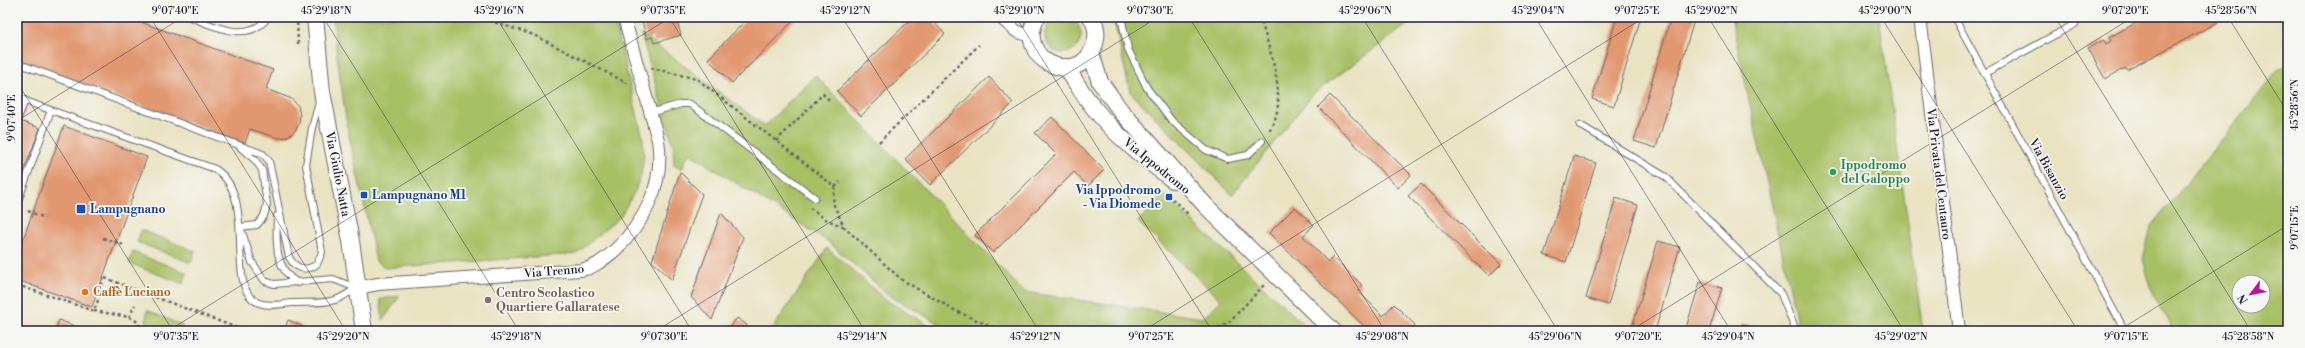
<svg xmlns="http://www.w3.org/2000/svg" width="2305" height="348" font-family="'Libre Bodoni',serif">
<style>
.green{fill:#a7bf64;stroke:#647050;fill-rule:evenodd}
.building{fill:#e1976f}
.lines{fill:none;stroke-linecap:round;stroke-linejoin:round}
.service-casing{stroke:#68666a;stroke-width:8}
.minor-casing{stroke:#68666a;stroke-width:14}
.tertiary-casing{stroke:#68666a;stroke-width:18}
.path{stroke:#68666a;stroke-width:2.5;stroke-dasharray:3 3;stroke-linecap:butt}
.service{stroke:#fff;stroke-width:6}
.minor{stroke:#fff;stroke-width:12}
.tertiary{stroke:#fff;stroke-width:16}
.ticks{fill:none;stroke:#22223b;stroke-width:1;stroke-opacity:0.45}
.leisure-dot{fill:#2e9e5b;stroke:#f6f6f2;stroke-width:1.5}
.transit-dot{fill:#1a4fb4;stroke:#f6f6f2;stroke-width:1.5}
.food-dot{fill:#e8710a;stroke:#f6f6f2;stroke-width:1.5}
.education-dot{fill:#8d6e63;stroke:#f6f6f2;stroke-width:1.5}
.labels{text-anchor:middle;stroke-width:3.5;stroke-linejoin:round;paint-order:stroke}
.leisure-label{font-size:12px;font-weight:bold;fill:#27864d;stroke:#f6f6f2;text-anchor:start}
.street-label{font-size:12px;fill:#22223b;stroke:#f6f6f2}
.transit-label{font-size:12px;font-weight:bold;fill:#164399;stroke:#f6f6f2;text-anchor:start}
.food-label{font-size:12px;font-weight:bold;fill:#c56008;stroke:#f6f6f2;text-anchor:start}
.education-label{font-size:12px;font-weight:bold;fill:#785e54;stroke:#f6f6f2;text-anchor:start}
.neatline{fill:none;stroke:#22223b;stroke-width:1.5}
.ticks-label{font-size:10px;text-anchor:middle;fill:#22223b}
</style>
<rect width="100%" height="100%" fill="#f6f6f2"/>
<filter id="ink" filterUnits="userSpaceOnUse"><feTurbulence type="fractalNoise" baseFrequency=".025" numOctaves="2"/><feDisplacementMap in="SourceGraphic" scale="8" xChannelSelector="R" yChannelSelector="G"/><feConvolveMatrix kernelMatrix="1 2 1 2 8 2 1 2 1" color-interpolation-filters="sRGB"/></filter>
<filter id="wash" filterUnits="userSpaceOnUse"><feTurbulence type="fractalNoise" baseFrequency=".012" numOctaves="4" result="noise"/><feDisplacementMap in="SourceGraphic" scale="16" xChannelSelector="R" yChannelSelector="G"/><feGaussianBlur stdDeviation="0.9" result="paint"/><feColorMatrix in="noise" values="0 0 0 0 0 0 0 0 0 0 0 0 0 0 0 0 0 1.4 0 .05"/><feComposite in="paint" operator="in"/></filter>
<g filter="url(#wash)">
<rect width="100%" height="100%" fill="#e9e3c2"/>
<path class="green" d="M333 17H586L616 28 643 138 644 157 641 175 635 191 620 217 576 254 385 268 376 261 347 126 337 57Z
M1113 17H1418L1313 94 1232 195 1130 92Z
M1731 17H1879L1923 331H1799Z
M1045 35a18 18 0 1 1 36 0a18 18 0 1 1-36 0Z
M641 34 765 126 815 75 1024 292 1203 318 1221 300 1138 222 1163 194 1311 331H952L890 296 826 240 689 153 682 169 674 165 673 145Z
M2288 66V331H2174L2153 295 2143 259 2151 227 2280 68ZM2239 282H2263V306H2239Z
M141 230 195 251 191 263 137 242Z
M827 248 886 300 938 331H771Z
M133 252 187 273 183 284 129 263Z
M400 296 383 320 380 299Z
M147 310 183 326 180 331H145Z"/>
<g id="blocks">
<path class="building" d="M17 17H127L273 70 266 89 292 99 298 106 300 115 299 124 294 132 287 137 278 138 250 129 245 143 17 61Z
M641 17H676L681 35 654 43 652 37 647 39Z
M749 17H797L732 83 708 59Z
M913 17H929L945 34 861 116 837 91Z
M1617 17H1641L1614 106 1592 99Z
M1671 17H1695L1656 148 1634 141Z
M2147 17H2228L2127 70 2125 68 2105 79 2088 48 2104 40 2106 44 2111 41 2110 37Z
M989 77 1013 103 930 185 905 159Z
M1330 95 1411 175 1398 188 1318 107Z
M1052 117 1104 170 1088 186 1074 172 993 253 975 235 1056 154 1035 133Z
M17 120 40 128 17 189Z
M64 126 147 157 92 307 17 280V256Z
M1574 156 1596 163 1566 262 1544 255Z
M680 172 702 194 672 280 652 261Z
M1421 184 1501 264 1489 276 1408 196Z
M1616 198 1638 205 1608 305 1586 298Z
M1295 207 1314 225 1303 236 1328 262 1333 257 1362 285 1357 290 1383 316 1394 304 1415 325 1410 331H1369L1269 233Z
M721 213 743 237 712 320 691 297Z
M1658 241 1680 247 1655 331H1631Z
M1700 282 1722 288 1709 331H1685Z
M737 318 747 325 743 331H728Z
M59 320 87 331H55Z
M288 320 302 326 300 331 286 326Z
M1742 324 1765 331H1740Z"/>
</g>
</g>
<g filter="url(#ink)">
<use href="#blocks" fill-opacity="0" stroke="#68666a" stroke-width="1"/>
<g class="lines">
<defs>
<path id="service" d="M190 17C213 26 249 44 268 17
M1121 17 1128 49 1147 88 1172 121 1206 150 1228 159 1248 155 1262 141
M1954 17 2125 331
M17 63 263 154 269 161 289 257C295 269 306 272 317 264L322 252 306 165 312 128 319 102
M1985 73 2075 24
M17 98 215 169C260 197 222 289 259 303 270 307 281 304 292 303 305 302 322 304 335 300 342 298 349 292 356 289
M650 113 681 104H690L815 198
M17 121 25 100
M1580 125 1666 177 1781 294 1796 331
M17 204 51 110
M277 216C276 241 274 269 298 283
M240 227 257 225 264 216 267 204 262 170 255 160 241 148
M242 232 252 262 265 281 274 284 333 279 356 288"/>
<path id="minor" d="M1000 17 1016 31 1032 37
M1920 17 1959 331
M357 288 378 284 581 270C594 268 603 260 613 252 644 224 665 184 658 140L624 17"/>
<path id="tertiary" d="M315 17 322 92 351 241 364 331
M1037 17C1013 60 1078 89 1094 47 1098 36 1097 26 1091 17
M1091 53 1100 82 1121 111 1206 206 1333 331
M1066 67C1075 81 1083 95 1094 108 1116 136 1144 158 1173 180"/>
</defs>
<use href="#service" class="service-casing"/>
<use href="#minor" class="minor-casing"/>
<use href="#tertiary" class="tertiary-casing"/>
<path class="path" d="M297 17 298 44
M478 17 534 35 627 83
M1260 17C1269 50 1291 103 1268 132
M651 68 697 79 835 187 833 203 844 227 902 280 954 310 1001 331
M776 141 823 94 830 101
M879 142 979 45
M835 187 840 182
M1168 195 1188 214
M810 208 825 219 844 227
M28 211 45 218
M103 238 124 245
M17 251 19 246 21 247
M105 278 245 331
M17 285 94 311 101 292 103 276
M94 311 129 317 138 322 141 331
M129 317 135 305
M1213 331 1229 322 1264 285"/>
<use href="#service" class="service"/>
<use href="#minor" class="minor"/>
<use href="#tertiary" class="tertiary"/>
</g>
</g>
<path class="ticks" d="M150 17 346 331M323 17 519 331M496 17 692 331M669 17 865 331M842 17 1039 331M1016 17 1212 331M1189 17 1385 331M1362 17 1558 331M1535 17 1731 331M1708 17 1904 331M1881 17 2078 331M2055 17 2251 331M2228 17 2288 113M17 82 173 331M17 121 183 17M168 331 671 17M656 331 1158 17M1143 331 1645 17M1630 331 2133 17M2118 331 2288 225"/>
<circle class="leisure-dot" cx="1833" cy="172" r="4"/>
<g class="transit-dot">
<rect x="360" y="191" width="8" height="8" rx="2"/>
<rect x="1165" y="193" width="8" height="8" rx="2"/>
<rect x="76" y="204" width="10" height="10" rx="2"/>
</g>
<circle class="food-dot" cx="85" cy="292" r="4"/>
<circle class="education-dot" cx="488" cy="300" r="4"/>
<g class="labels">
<g class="leisure-label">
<text x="1841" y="169">Ippodromo<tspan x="1841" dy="14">del Galoppo</tspan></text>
</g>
<g class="street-label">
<text transform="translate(1157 166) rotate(39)" y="4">Via Ippodromo</text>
<text transform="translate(2049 169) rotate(61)" y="4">Via Bisanzio</text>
<text transform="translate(338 174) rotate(79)" y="4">Via Giulio Natta</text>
<text transform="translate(1939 174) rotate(83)" y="4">Via Privata del Centauro</text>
<text transform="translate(554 271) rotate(-5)" y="4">Via Trenno</text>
</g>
<g class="transit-label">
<text x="1161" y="194" text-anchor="end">Via Ippodromo<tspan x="1161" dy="14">- Via Diomede</tspan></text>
<text x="372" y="199">Lampugnano M1</text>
<text x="90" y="213">Lampugnano</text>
</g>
<g class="food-label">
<text x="93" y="296">Caffè Luciano</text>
</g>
<g class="education-label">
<text x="496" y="297">Centro Scolastico<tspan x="496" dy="14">Quartiere Gallaratese</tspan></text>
</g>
</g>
<rect width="2305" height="348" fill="none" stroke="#f6f6f2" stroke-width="44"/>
<g transform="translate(2251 294) rotate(238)"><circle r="19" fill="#f6f6f2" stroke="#a1a1a9"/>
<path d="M0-3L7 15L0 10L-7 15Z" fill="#b5179e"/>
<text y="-6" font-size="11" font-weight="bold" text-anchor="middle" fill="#22223b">N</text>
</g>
<rect x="22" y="22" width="2261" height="304" class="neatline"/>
<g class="ticks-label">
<text x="175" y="14">9°07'40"E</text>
<text x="326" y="14">45°29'18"N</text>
<text x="499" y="14">45°29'16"N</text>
<text x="663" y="14">9°07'35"E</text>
<text x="845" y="14">45°29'12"N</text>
<text x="1019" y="14">45°29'10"N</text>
<text x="1150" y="14">9°07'30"E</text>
<text x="1365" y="14">45°29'06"N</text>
<text x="1538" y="14">45°29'04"N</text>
<text x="1637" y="14">9°07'25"E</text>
<text x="1711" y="14">45°29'02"N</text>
<text x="1885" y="14">45°29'00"N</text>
<text x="2125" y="14">9°07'20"E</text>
<text x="2231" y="14">45°28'56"N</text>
<text transform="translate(2294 105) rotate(-90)" y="4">45°28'56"N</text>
<text transform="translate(11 118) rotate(-90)" y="4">9°07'40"E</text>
<text transform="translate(2294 228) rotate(-90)" y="4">9°07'15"E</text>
<text x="176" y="340">9°07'35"E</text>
<text x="343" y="340">45°29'20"N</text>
<text x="516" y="340">45°29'18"N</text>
<text x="664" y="340">9°07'30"E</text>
<text x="862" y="340">45°29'14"N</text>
<text x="1035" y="340">45°29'12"N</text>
<text x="1151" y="340">9°07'25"E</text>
<text x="1382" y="340">45°29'08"N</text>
<text x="1555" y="340">45°29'06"N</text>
<text x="1638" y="340">9°07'20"E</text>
<text x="1728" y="340">45°29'04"N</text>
<text x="1901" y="340">45°29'02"N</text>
<text x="2126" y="340">9°07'15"E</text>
<text x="2248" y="340">45°28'58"N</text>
</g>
</svg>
